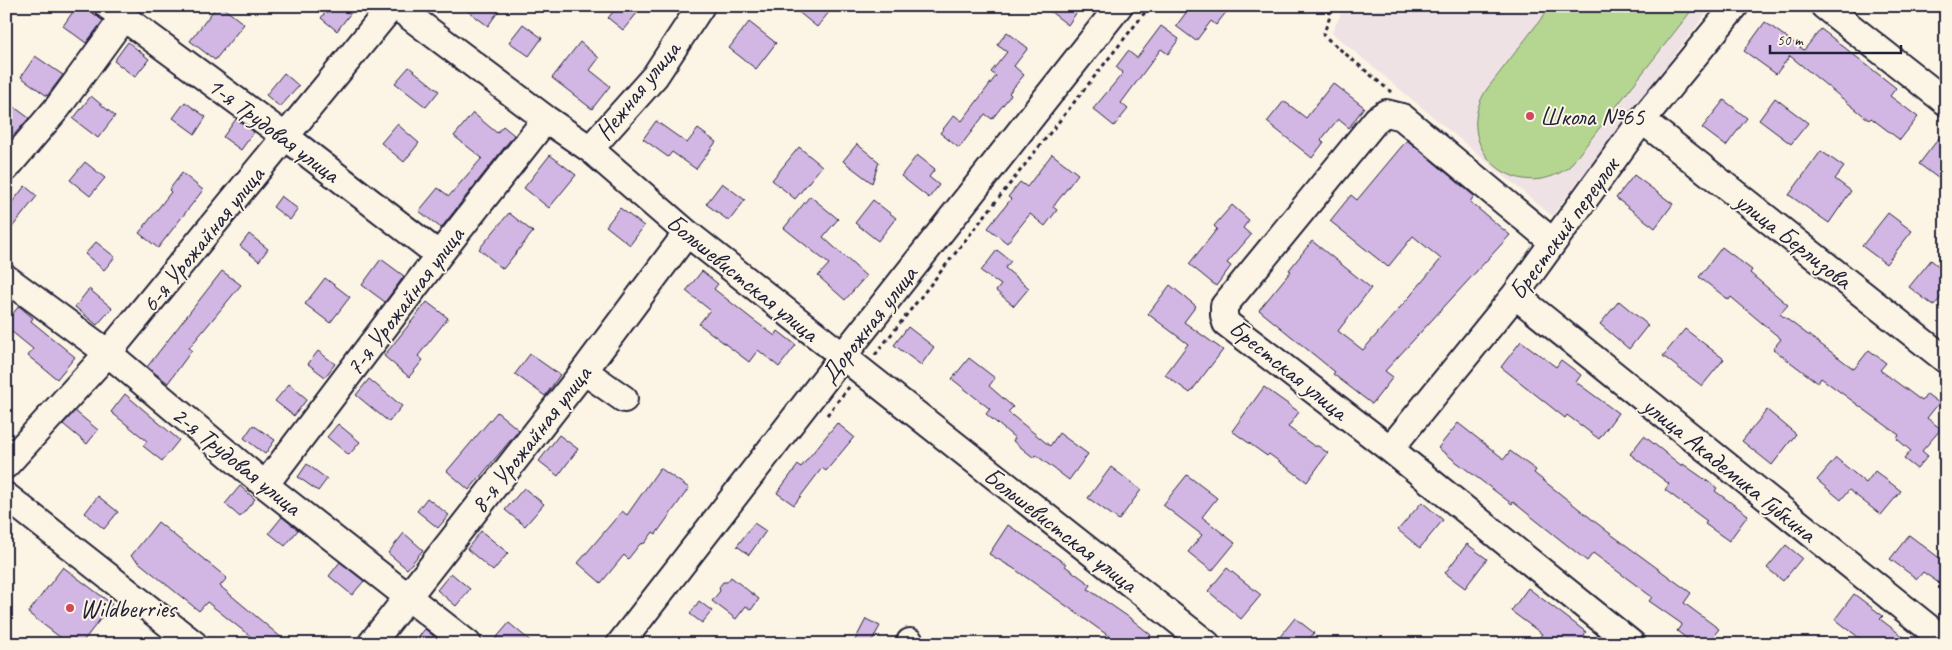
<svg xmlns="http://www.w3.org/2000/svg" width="1952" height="650" font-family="Caveat,sans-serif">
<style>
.built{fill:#efe2e5}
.green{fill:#b5d690;stroke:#6c7c66}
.building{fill:#d2b6e4;stroke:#22223b}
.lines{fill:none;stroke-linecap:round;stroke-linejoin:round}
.minor-casing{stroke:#22223b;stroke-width:30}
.path{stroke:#22223b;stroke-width:3;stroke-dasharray:4 4;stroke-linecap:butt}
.minor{stroke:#fcf5e5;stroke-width:26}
.poi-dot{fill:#d1495b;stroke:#fcf5e5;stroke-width:2}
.labels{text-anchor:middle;stroke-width:4;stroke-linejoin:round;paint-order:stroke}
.street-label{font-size:25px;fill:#22223b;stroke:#fcf5e5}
.poi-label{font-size:25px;fill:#22223b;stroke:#fcf5e5;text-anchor:start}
</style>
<rect width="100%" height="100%" fill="#fcf5e5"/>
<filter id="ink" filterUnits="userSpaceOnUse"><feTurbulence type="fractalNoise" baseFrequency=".02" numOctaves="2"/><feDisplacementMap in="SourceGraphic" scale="10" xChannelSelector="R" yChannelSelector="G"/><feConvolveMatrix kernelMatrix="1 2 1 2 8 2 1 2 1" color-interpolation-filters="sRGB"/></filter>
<g filter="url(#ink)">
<path class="built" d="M1332 6H1712L1552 216 1332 33 1341 13Z"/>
<path class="green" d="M1551 6H1695L1569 167C1515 207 1449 145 1487 89Z"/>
<path class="building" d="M77 6H84L103 21 86 43 63 26Z
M217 6H221L244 24 215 60 190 41Z
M330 6H356L337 31 321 18Z
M461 6H502L488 26Z
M618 6H643L623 30 608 18Z
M791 6H834L817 27Z
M1043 6H1070L1077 12 1068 25Z
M1191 6H1231L1216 25 1211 21 1196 41 1176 26Z
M749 22 776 43 756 69 729 48Z
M1765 22 1804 50 1821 29 1896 88 1890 96 1918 117 1900 140 1871 118 1869 120 1790 56 1776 74 1744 51Z
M523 24 542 38 529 56 509 42Z
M1161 26 1179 39 1168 54 1161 49 1121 103 1128 109 1114 126 1093 109 1123 73 1116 67 1128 51 1137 58Z
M1007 32 1028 48 1014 66 1024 75 1009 93 1011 95 992 119 985 114 959 148 940 133 954 115 962 121 996 76 991 72 1007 52 997 45Z
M128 42 149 59 135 77 114 61Z
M580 42 599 58 590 70 610 86 592 109 552 78Z
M35 56 63 75 47 96 21 77Z
M409 67 439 91 426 107 395 83Z
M284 73 299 86 280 107 266 95Z
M1333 83 1364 107 1349 128 1338 119 1321 140 1324 142 1312 158 1267 122 1284 101 1306 118Z
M91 96 115 116 98 138 73 119Z
M1775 98 1808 123 1791 144 1759 120Z
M1724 100 1747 118 1726 146 1702 128Z
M6 101 29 118 12 137 6 133Z
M185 102 206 117 195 134 173 118Z
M473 113 497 133 503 126 514 135 441 228 419 211 438 188 449 196 482 158 454 136Z
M236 119 254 132 241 150 223 137Z
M656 121 687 143 698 129 716 142 696 169 672 152 668 157 643 139Z
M397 124 419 143 404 162 381 143Z
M1946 129V184L1919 164Z
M1407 140 1474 196 1470 202 1510 235 1385 371 1393 377 1372 404 1333 374 1335 372 1259 310 1291 271 1289 270 1312 241 1371 288 1338 331 1363 350 1411 295 1441 259 1413 236 1388 267 1330 221 1351 195 1357 200Z
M857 144 879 162 872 183 843 161Z
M799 147 822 166 795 199 772 180Z
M1821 151 1844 167 1835 179 1851 191 1829 223 1789 195Z
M1052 154 1078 174 1053 207 1057 210 1045 226 1030 214 1007 243 988 228 1011 199 1008 197 1020 182 1027 187Z
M550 155 576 175 549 208 524 188Z
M917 155 935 169 929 177 939 185 929 198 901 176Z
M85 162 105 178 90 196 70 180Z
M182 173 203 190 158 248 139 233 171 192 169 190Z
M1634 175 1673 204 1655 228 1616 198Z
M722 183 745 200 729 221 706 204Z
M25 186 37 196 6 235V210Z
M281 196 298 209 290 220 273 207Z
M810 196 838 219 823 237 866 276 845 300 818 276 829 264 784 228Z
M873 200 896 218 878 241 855 223Z
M1232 205 1249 220 1243 228 1251 235 1227 263 1231 266 1216 286 1189 264 1217 229 1214 226Z
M620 208 644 226 630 245 606 226Z
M509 213 533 232 503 269 479 249Z
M1888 213 1912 231 1886 264 1862 246Z
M249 234 268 249 259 261 240 246Z
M96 242 115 257 104 270 85 254Z
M1722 247 1752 270 1750 273 1788 305 1780 314 1854 369 1869 350 1886 363 1880 370 1922 401 1927 394 1939 403 1927 418 1941 429 1922 451 1928 456 1917 469 1904 459 1911 451 1897 439 1899 435 1821 378 1818 383 1773 349 1781 339 1731 297 1729 300 1699 277Z
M997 250 1011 261 1005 268 1029 288 1014 306 996 291 1001 285 981 271Z
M381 259 404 276 385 302 362 285Z
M1931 260 1946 272V291L1934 306 1909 287Z
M222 271 241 285 189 348 192 350 168 383 147 367Z
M702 271 718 284 714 289 752 319 775 336 778 331 796 345 779 367 758 350 749 362 699 324 710 310 686 291Z
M325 278 350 297 330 323 305 304Z
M1170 285 1196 306 1184 322 1223 350 1190 393 1165 375 1188 344 1148 314Z
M89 289 112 308 97 325 75 307Z
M1619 301 1648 325 1629 349 1600 324Z
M427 302 448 318 418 356 423 360 409 377 384 356Z
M19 306 33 318 31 321 75 357 57 379 28 356 33 349 6 327V322Z
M908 327 934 347 921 365 894 345Z
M1685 329 1724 359 1702 386 1663 356Z
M1521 341 1556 367 1561 360 1581 375 1576 382 1618 413 1599 439 1567 415 1565 418 1501 367Z
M318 351 335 364 325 377 308 364Z
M530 354 560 375 545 396 515 374Z
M969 358 995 378 989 386 1013 407 1008 412 1050 446 1059 433 1088 454 1069 480 1036 455 1034 458 1013 441 1015 438 986 414 990 409 952 379Z
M369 379 402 406 389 422 356 395Z
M289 384 307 399 294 416 275 401Z
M1264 387 1299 412 1288 427 1314 446H1318L1328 453 1307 482 1269 454 1267 456 1232 431Z
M125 394 179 440 162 461 143 446 147 441 111 412Z
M1767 410 1796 434 1772 465 1742 441Z
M75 411 98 430 87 444 63 424Z
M497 412 519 430 469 490 447 471Z
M837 423 854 437 826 471 822 468 794 505 777 493 798 465 801 467Z
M1458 423 1504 459 1510 451 1536 470 1534 473 1608 532 1691 593 1684 603 1719 629 1707 644H1694L1677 631 1682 624 1649 601 1652 597 1593 553 1587 561 1513 502 1512 504 1438 448Z
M338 424 360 442 349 455 327 437Z
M253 425 275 440 265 454 244 438Z
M559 435 578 449 558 476 539 461Z
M1644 436 1682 466 1683 464 1717 488 1715 491 1748 515 1729 541 1705 524 1707 521 1665 490 1669 484 1630 454Z
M1836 458 1866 483 1875 471 1901 491 1881 515 1849 490 1841 500 1817 480Z
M307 464 327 479 318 491 298 477Z
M1111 467 1141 490 1119 520 1088 498Z
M660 468 689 488 656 534 653 532 645 543 640 544 628 559 624 555 601 583 578 563 622 511 627 515Z
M1187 475 1217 498 1202 517 1235 543 1212 571 1188 552 1202 535 1163 505Z
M240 486 255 499 240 517 225 504Z
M524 488 544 504 525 526 505 510Z
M98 496 118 512 104 529 85 513Z
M427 498 449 515 438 528 417 511Z
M1422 502 1443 520 1420 548 1398 530Z
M282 517 298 530 285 546 269 533Z
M158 522 227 578 220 586 289 644H260L207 602 199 611 131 556Z
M754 523 766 531 749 555 737 546Z
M1008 525 1066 564 1065 566 1091 585 1088 589 1130 618 1151 635 1144 644H1120L1013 568 989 554Z
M481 531 508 553 493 571 467 549Z
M404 533 423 550 407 569 388 553Z
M1909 535 1946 563V588L1923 572 1917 579 1890 559Z
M1467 544 1487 559 1465 588 1445 573Z
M1786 545 1802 558 1783 581 1767 568Z
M340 562 364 581 352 595 329 576Z
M63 567 112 604 81 644H69L28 613Z
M1227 568 1261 595 1241 619 1208 591Z
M451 573 470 589 456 606 437 590Z
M731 577 759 599 751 610 746 606 736 619 712 601 720 591 719 587 723 582H727Z
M1528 588 1586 632 1584 635 1594 644H1534L1542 634 1511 611Z
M1854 594 1883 616 1880 619 1913 644H1867L1835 619Z
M699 601 712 611 702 623 690 614Z
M1295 618 1314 633 1305 644H1274Z
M866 619 880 626 870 644H853Z
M509 623 534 644H491Z
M425 629 443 644H413Z"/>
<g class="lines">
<defs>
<path id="minor" d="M108 6 286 137 439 255
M396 6 546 119 590 149 687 233 1207 644
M1824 6 1946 102
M1642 120 1946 360
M590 149 655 76 701 6
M6 168 58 107 123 18
M1553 242 1402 117 1386 113 1377 119 1224 306V315L1226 323 1390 449 1632 644
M6 278 108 353 265 485 468 644
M1515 295 1946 642
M584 371 624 399
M1390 449 1515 295 1642 120 1735 6
M6 465 108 353 392 6
M265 485 439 255 546 119
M6 496 194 644
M371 644 584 371 687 233
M620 644 842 357 1119 6
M909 644 910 642"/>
</defs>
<use href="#minor" class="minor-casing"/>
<path class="path" d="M1322 6 1331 14 1323 35 1391 92
M875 355 1150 6
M827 415 849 387"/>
<use href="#minor" class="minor"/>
</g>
</g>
<g class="poi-dot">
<circle cx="1530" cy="116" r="5"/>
<circle cx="70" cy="608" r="5"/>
</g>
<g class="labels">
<g class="street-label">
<text transform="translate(637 90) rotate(-51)" y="9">Нежная улица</text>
<text transform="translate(274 129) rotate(37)" y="9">1-я Трудовая улица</text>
<text transform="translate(1563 228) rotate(-54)" y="9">Брестский переулок</text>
<text transform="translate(202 239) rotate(-51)" y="9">6-я Урожайная улица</text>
<text transform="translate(1794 240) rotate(38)" y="9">улица Берлизова</text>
<text transform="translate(743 277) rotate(39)" y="9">Большевистская улица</text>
<text transform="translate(404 301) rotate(-53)" y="9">7-я Урожайная улица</text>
<text transform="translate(868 324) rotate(-52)" y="9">Дорожная улица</text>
<text transform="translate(1289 369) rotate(39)" y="9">Брестская улица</text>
<text transform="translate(530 439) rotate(-52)" y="9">8-я Урожайная улица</text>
<text transform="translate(237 460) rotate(39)" y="9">2-я Трудовая улица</text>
<text transform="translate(1730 469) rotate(39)" y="9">улица Академика Губкина</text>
<text transform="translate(1061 529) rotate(38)" y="9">Большевистская улица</text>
</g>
<g class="poi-label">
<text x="1540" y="125">Школа №65</text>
<text x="80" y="617">Wildberries</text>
</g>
</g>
<rect width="1952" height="650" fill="none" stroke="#fcf5e5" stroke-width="25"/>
<rect x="12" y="12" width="1927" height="625" fill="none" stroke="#22223b" stroke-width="2" filter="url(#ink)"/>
<path d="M1770 45v8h131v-8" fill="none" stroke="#22223b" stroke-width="2.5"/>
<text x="1777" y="45" font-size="15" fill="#22223b" stroke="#fcf5e5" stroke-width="4" paint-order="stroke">50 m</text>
</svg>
